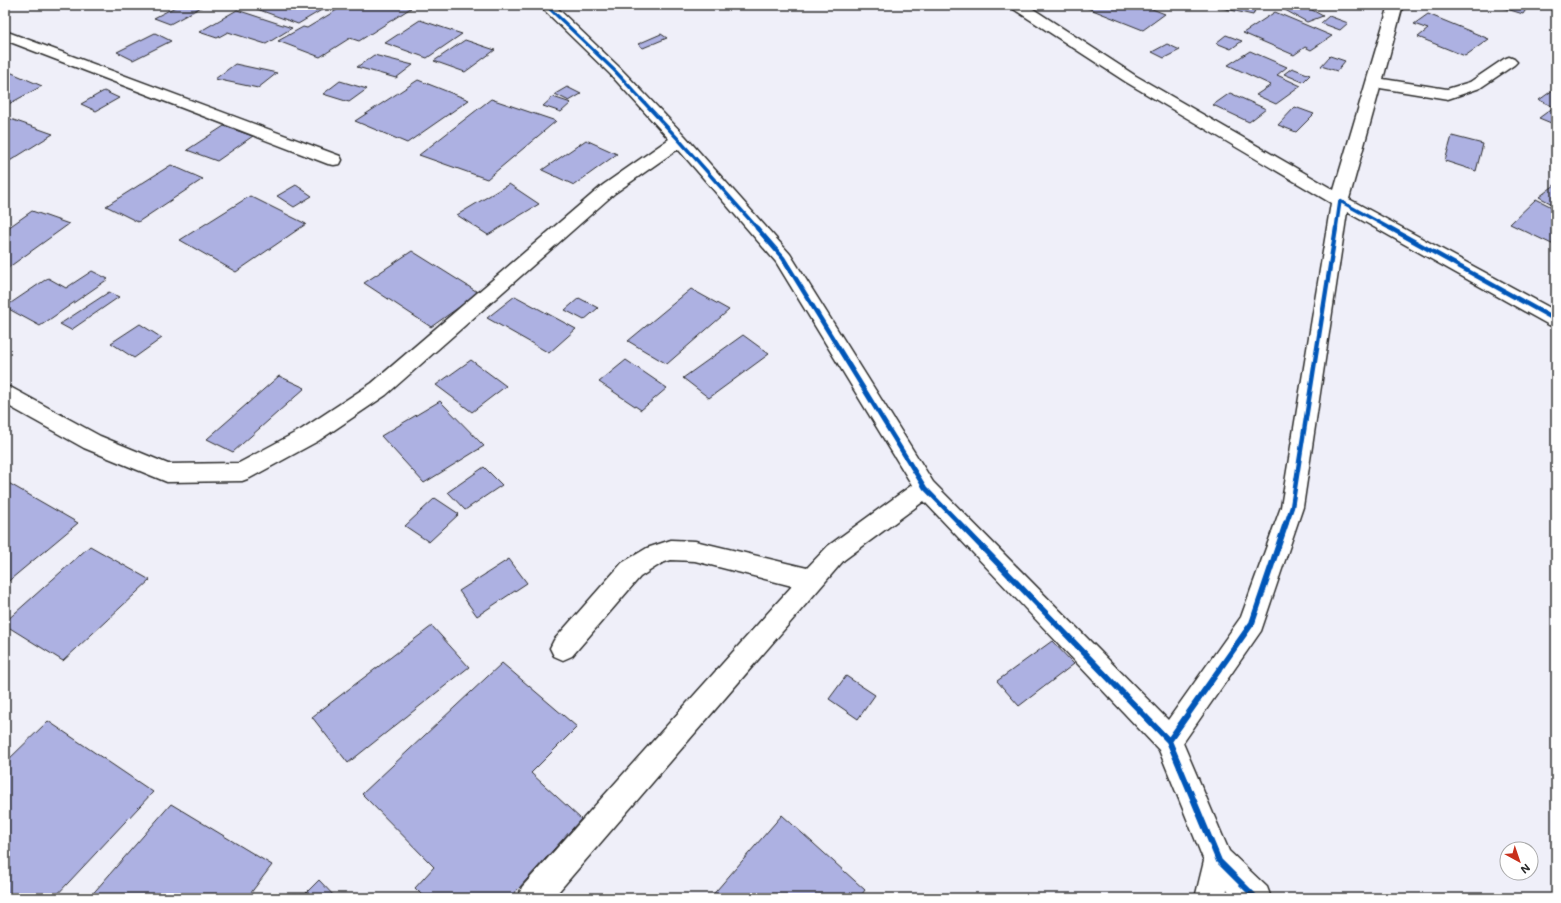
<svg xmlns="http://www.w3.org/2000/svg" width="1561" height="903" font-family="Mali,sans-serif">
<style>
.building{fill:#adb1e2;stroke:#2b2b2b}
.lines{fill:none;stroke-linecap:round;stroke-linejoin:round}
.minor-casing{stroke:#2b2b2b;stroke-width:3}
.minor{fill:#fff;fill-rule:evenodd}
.cycleway-far2-casing{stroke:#fff;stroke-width:5.5}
.cycleway-far1-casing{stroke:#fff;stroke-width:7}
.cycleway-casing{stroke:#fff;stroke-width:8}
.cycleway-far2{stroke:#0057b8;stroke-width:3.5}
.cycleway-far1{stroke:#0057b8;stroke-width:4.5}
.cycleway{stroke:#0057b8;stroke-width:6}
</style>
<rect width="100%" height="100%" fill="#efeff9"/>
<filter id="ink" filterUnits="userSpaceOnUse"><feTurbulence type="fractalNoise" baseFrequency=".025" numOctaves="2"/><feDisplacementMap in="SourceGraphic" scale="8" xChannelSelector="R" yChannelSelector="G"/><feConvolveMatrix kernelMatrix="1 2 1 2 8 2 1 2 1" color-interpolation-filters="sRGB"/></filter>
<g filter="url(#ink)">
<path class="building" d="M179 5H205L170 24 154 18Z
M246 5H330L298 24Z
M345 5H401L411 8 359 41 350 38 320 57 278 41 303 27 307 28Z
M1088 5H1142L1165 14 1143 30 1085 7Z
M1208 5H1257L1253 15Z
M1297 5H1303L1323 16 1307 22 1285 10Z
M1494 5H1529L1523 14Z
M237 10 292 28 266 44 228 32 217 38 199 32Z
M1275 12 1332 36 1311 50 1305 47 1294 55 1243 33Z
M1428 14 1489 39 1465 56 1418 37 1428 29 1414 24Z
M1329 16 1348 23 1340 30 1321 23Z
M420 20 462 34 427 58 385 43Z
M155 33 171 41 133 60 117 52Z
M661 34 667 38 643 48 638 44Z
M1226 35 1242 41 1231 49 1216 43Z
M465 40 495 50 465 72 434 61Z
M1167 44 1180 50 1164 58 1152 52Z
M1250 51 1287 67 1277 75 1301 86 1276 104 1256 95 1271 85 1228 65Z
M374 55 413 65 396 78 357 67Z
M1330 56 1345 61 1337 71 1321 66Z
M235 64 277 73 258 88 215 79Z
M1292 68 1310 75 1303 82 1284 74Z
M5 70 42 86 5 106Z
M418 80 469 100 407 143 355 121Z
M340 81 367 89 349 102 323 94Z
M567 87 581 94 569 101 555 94Z
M1553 90 1556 92V125L1539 118 1554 107 1539 100Z
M104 91 119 98 96 111 81 104Z
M1230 93 1266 109 1249 122 1213 105Z
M553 97 571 103 561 112 543 106Z
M491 99 556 121 487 179 419 155Z
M1295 107 1314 114 1296 132 1278 125Z
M5 117 53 134 8 162 5 161Z
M224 126 253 136 217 161 187 150Z
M1452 136 1483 144 1476 171 1445 161Z
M586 140 617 154 574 185 542 170Z
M171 165 203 179 138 222 106 206Z
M509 184 539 204 488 235 457 215Z
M1556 184V206L1539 197Z
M296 185 312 196 294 207 277 196Z
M250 196 306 224 236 272 180 240Z
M1536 199 1556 209V246L1510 224Z
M32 211 69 224 5 270V230Z
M412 251 479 293 431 327 364 283Z
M92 271 108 279 40 326 5 307 48 278 66 288Z
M691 289 729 310 667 364 628 341Z
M109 292 119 297 71 330 60 324Z
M515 296 576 329 549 353 487 318Z
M579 298 598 308 584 320 565 310Z
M140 324 162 338 134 358 111 343Z
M743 335 769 354 709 398 683 378Z
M471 360 506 386 472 412 436 385Z
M626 360 667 388 641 410 599 382Z
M279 376 305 388 233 452 207 439Z
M440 401 484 446 424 483 381 436Z
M484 467 502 485 465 510 448 492Z
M5 481 78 523 5 584Z
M435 498 459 514 429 542 405 526Z
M90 546 150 580 63 661 5 625V622Z
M509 559 527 583 477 616 459 591Z
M432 626 469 667 348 763 312 717Z
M1052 641 1074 664 1019 706 997 681Z
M502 663 577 727 531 773 581 819 510 898H425L415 888 434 867 362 794Z
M846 676 875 695 858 719 829 699Z
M48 721 153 792 54 898H5V763Z
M171 804 272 865 247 898H89Z
M782 815 865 890 859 898H710Z
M319 880 336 898H301Z"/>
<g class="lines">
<defs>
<path id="minor" d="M539 5H554L620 68 685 136 790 254 933 482 1168 720 1241 617 1281 507 1331 203 1126 82 1012 8 1010 5H1027L1136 76 1334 190 1389 5H1403L1383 79 1447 89 1470 82 1504 59 1509 57 1514 59 1517 62 1514 65 1480 88 1448 99 1380 88 1349 199 1556 311V327L1549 325 1347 212 1303 507 1261 631 1183 743 1229 851 1267 887 1271 898H1235L1227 890 1225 898H1195L1204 861 1159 750 924 501 844 560 553 898H518L522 887 792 586 695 561 671 560 662 563 640 577 572 656 563 660 554 656 550 648 554 640 622 563 647 548 671 540 695 541 807 568 828 546 912 485 776 262 678 149 615 193 386 395 318 441 250 478 242 481 167 482 84 448 5 404V386L12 388 100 436 168 464 239 463 302 429 372 383 603 185 669 139 610 74Z
M5 31 340 156 342 160 340 164 334 165 328 164 5 40Z"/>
</defs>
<use href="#minor" class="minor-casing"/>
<use href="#minor" class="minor"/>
<defs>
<path id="cycleway-far2" d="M546 5 615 71 679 140 758 229
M1336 229 1340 201 1391 229"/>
<path id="cycleway-far1" d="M757 228 783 258 925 488 960 524
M1390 228 1556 320
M1286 524 1292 507 1336 228"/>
<path id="cycleway" d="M959 523 1169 741
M1256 898 1219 861 1169 741 1252 623 1286 523"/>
</defs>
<use href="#cycleway-far2" class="cycleway-far2-casing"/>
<use href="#cycleway-far1" class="cycleway-far1-casing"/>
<use href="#cycleway" class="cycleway-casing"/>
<use href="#cycleway-far2" class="cycleway-far2"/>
<use href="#cycleway-far1" class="cycleway-far1"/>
<use href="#cycleway" class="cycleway"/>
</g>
</g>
<rect width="1561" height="903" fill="none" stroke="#fff" stroke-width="20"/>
<rect x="10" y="10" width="1541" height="883" fill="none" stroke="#2b2b2b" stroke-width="1.5" filter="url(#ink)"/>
<g transform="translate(1519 861) rotate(140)"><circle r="19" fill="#ffffff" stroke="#aaaaaa"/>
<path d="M0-3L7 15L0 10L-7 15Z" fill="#c8321e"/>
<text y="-6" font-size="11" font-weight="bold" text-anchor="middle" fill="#2b2b2b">N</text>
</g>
</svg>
